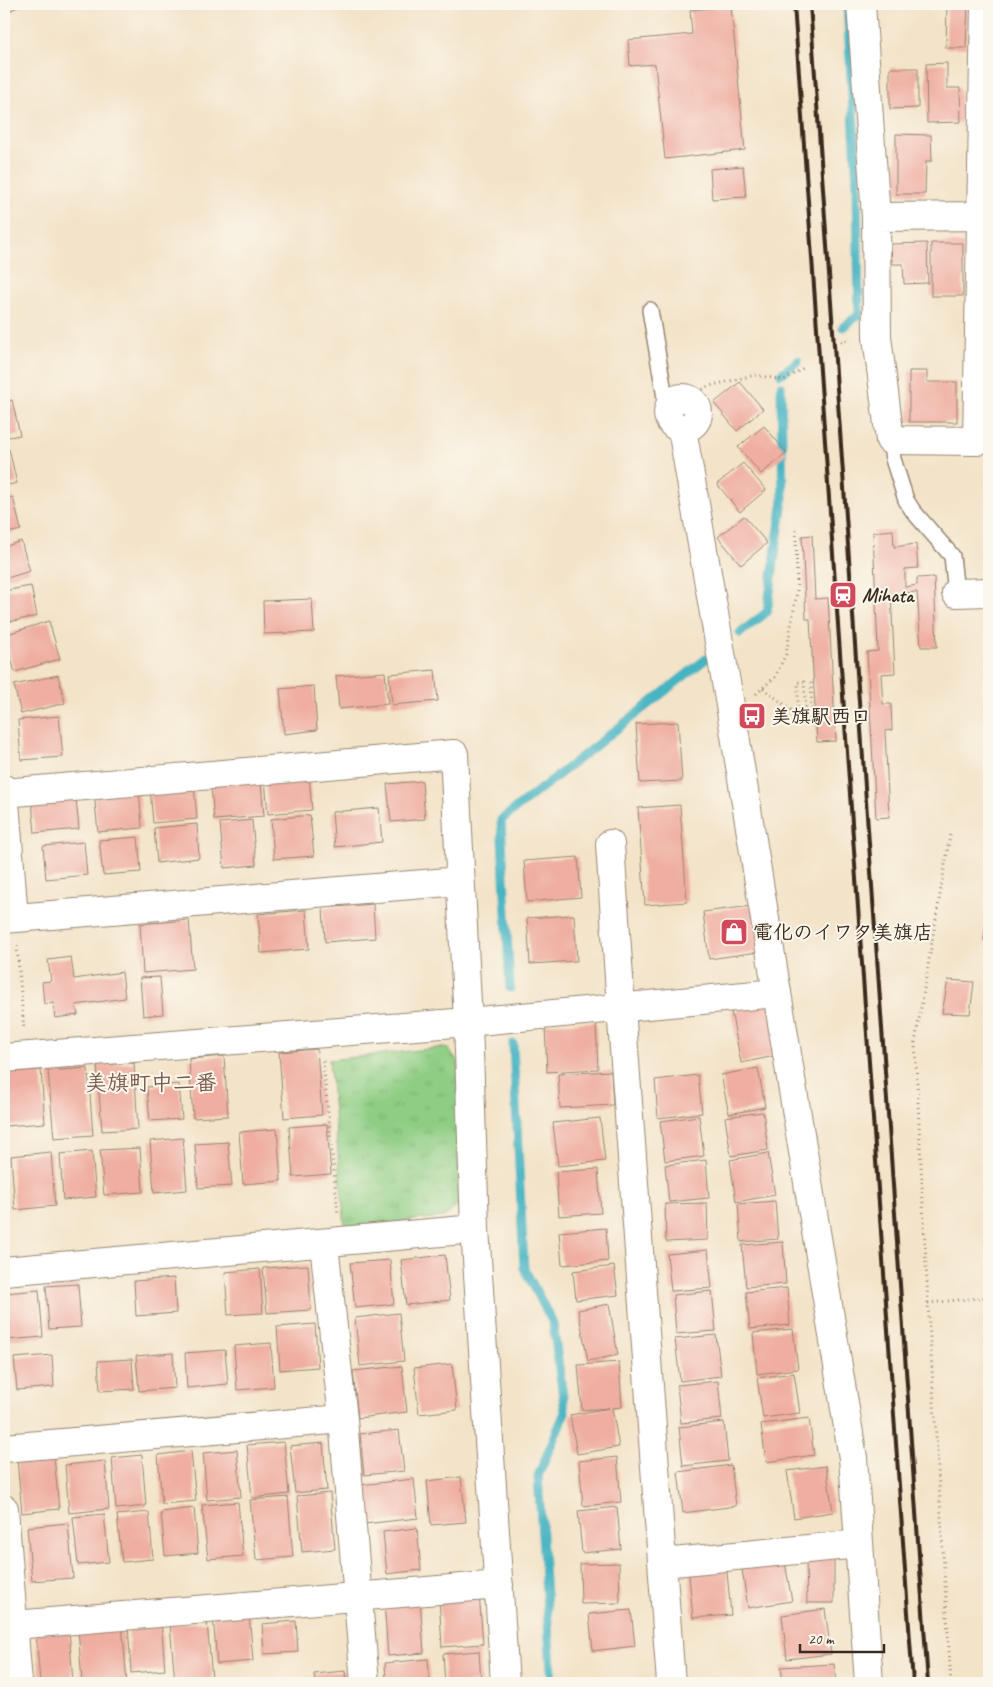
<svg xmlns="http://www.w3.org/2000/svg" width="993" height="1687" font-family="Caveat,'Klee One',sans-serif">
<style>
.park{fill:url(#park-tufts);stroke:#647c50}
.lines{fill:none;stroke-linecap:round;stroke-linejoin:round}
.stream{stroke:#46b4c2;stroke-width:9}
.building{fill:#efaea1}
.lane-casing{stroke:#978673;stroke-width:18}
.street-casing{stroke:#978673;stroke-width:30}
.secondary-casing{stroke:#978673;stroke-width:30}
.path{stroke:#978673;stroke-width:3;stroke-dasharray:1 4;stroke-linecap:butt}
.lane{stroke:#fff;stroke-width:15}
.street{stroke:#fff;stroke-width:28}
.secondary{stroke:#fff;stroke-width:28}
.rail{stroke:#3b2a1e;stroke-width:4}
.labels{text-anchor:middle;stroke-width:4;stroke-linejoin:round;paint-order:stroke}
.poi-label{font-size:20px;font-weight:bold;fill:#3b2a1e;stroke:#fbf7ec;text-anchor:start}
.quarter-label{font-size:22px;font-weight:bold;fill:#7a584c;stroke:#fbf7ec}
</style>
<defs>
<pattern id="park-tufts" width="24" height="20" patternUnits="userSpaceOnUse" patternTransform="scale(1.25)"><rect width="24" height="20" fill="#8ecd83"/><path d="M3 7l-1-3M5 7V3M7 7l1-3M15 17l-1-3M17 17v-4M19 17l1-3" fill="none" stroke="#7bb071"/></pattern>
</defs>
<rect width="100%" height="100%" fill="#fbf7ec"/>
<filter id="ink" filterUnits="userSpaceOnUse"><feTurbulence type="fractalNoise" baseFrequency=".02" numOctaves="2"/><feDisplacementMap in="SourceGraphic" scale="10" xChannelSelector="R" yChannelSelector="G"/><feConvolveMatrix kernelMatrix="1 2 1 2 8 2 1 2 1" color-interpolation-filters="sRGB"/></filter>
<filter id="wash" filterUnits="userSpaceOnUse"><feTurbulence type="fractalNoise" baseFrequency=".0096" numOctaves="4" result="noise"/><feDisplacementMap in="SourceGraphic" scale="20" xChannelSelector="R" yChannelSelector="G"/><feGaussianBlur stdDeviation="1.12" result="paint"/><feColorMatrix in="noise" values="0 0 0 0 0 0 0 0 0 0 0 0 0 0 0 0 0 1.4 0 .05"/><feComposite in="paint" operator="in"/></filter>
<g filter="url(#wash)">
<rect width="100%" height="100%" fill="#f3e3c8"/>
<path class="park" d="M446 1047 458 1061 459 1204 445 1217 345 1227 329 1060Z"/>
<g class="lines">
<path class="stream" d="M843 327 859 315 857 183 847 4
M781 374 798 361
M740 633 767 612 783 500 781 386
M510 988 501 820 706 659
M513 1044 524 1268 553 1323 565 1412 538 1476 552 1683"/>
</g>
<g id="blocks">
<path class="building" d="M4 4H23L4 14Z
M947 4H968L966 48H946Z
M731 6 745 150 665 159 655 64 630 66 628 40 692 34 690 10Z
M947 63V88H960L961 122 927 123 926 64Z
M890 68H918V108L890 109Z
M896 134 931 135 932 161H926L925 194H896Z
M743 166 746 197 712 199 710 169Z
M927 243 928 283 904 284 903 264H892L891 244Z
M931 243H963V296H931Z
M909 371H927V382H957V422H909Z
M740 382 763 409 737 431 714 403Z
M12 400 20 435 4 438V402Z
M764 426 787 453 761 474 738 447Z
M9 449 17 483 4 486V450Z
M743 463 766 490 740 512 717 484Z
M13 497 21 530 4 534V499Z
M744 516 767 543 741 565 718 537Z
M893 530 894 547 916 544 918 568 905 569V587L917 585V578L934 577 937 647H921L917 592 891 594 895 673 881 674 883 704H891L892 730 885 731 889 817 876 818 867 652 878 651 873 532Z
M812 535 815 599 828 598 836 741 817 742 810 619H806L802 536Z
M21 541 30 571 4 579V547Z
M31 586 37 616 4 623V591Z
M312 599 314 632 264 634 263 601Z
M49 621 60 659 15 672 4 635Z
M435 670 438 701 392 705 389 674Z
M385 672 388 704 339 709 336 676Z
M58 675 65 703 21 714 14 685Z
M314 686 317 730 284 734 280 689Z
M59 716 63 757 21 760 18 720Z
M678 722 682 781 640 783 636 724Z
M260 772 264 816 214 820 210 777Z
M309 775 312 810 268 814 265 779Z
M422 781 425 819 391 822 387 784Z
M194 785 197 819 153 823 150 789Z
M139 789 142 828 98 832 94 793Z
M76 798 79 829 35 833 32 802Z
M680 805 687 902 645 905 638 808Z
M379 808 382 842 335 847 332 812Z
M310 815 314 856 274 859 271 819Z
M252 820 256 865 224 868 220 823Z
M197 824 199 858 157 863 154 828Z
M138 837 141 872 103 875 99 840Z
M84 842 87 875 46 879 43 846Z
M578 857 581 897 527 902 524 861Z
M373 904 375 938 325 942 323 908Z
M760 905 765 951 709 959 703 912Z
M306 910 309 949 261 953 258 914Z
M574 915 577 961 530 964 527 918Z
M989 915V941H984L986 916Z
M189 920 193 969 143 973 140 924Z
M71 957 74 979 122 972 125 998 76 1005 78 1015 55 1018 53 1003 44 1004 42 982 51 981 48 960Z
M160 977 163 1014 143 1016 140 978Z
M948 980 974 982 970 1014 942 1013Z
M771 1004 780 1055 741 1063 731 1011Z
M596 1022 598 1069 547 1072 545 1024Z
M317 1049 322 1115 284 1118 279 1052Z
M224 1056 228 1116 193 1118 189 1059Z
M134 1063 138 1129 102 1131 97 1065Z
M88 1068 93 1135 54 1138 48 1071Z
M758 1068 765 1107 729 1114 721 1075Z
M41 1070 45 1123 5 1126 4 1072Z
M611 1071 613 1105 560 1108 558 1074Z
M698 1075 702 1113 658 1118 655 1080Z
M179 1084 182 1119 150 1121 147 1087Z
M763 1112 768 1150 731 1156 725 1117Z
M699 1116 704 1156 665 1161 660 1121Z
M600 1118 605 1161 558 1166 553 1123Z
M327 1124 331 1174 293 1177 289 1127Z
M277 1129 281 1181 243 1184 239 1132Z
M183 1138 187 1190 154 1193 150 1141Z
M228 1142 232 1186 198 1188 195 1144Z
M140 1148 143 1192 104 1195 100 1150Z
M92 1151 96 1197 63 1200 60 1154Z
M51 1152 55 1206 15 1210 11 1156Z
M768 1153 775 1195 736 1202 730 1160Z
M706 1160 709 1198 669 1202 665 1165Z
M598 1169 601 1213 559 1216 556 1172Z
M775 1201 778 1239 741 1242 738 1204Z
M707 1203 708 1240 666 1242 665 1204Z
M606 1228 608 1261 562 1265 559 1232Z
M783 1242 786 1284 746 1287 742 1245Z
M708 1250 712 1288 671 1291 667 1254Z
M445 1255 450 1300 406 1305 401 1260Z
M390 1260 394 1304 355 1308 350 1263Z
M308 1265 311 1310 267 1313 263 1268Z
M614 1266 618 1295 576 1300 573 1271Z
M260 1269 263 1313 228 1315 225 1272Z
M174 1278 176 1313 136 1316 134 1281Z
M78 1284 81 1327 49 1329 46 1286Z
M787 1288 790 1325 750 1329 746 1292Z
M39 1290 43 1337 7 1340 4 1293Z
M712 1291 716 1331 676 1334 673 1295Z
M609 1304 618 1355 588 1361 578 1310Z
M399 1313 404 1361 360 1366 355 1318Z
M315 1324 318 1367 280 1370 277 1327Z
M793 1329 798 1369 757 1374 753 1333Z
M716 1335 721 1376 680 1381 675 1339Z
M271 1343 274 1387 237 1390 234 1346Z
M225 1350 228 1384 187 1388 185 1353Z
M173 1353 175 1388 139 1391 136 1356Z
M52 1355 54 1387 17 1390 14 1358Z
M132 1359 134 1389 100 1391 98 1361Z
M619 1362 622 1407 612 1408 619 1447 577 1454 570 1415 609 1408 582 1410 578 1365Z
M452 1364 457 1410 419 1414 414 1368Z
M402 1366 407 1412 358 1418 353 1371Z
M794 1373 800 1413 763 1418 757 1378Z
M718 1381 722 1419 681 1423 677 1385Z
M809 1418 814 1455 766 1462 761 1424Z
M724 1422 728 1461 683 1466 679 1427Z
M399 1430 404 1471 364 1475 360 1434Z
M284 1442 289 1494 252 1498 247 1445Z
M323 1443 327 1490 295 1493 290 1446Z
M237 1450 241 1497 207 1500 203 1453Z
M191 1451 196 1501 162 1504 158 1455Z
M142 1455 146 1506 116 1509 112 1458Z
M54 1456 59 1509 22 1513 17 1459Z
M617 1457 621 1502 583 1506 579 1461Z
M105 1461 109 1509 69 1513 65 1465Z
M731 1465 736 1506 683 1513 678 1472Z
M826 1466 833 1512 794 1518 787 1471Z
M461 1477 466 1522 431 1525 427 1481Z
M414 1479 418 1518 364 1524 360 1485Z
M330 1493 335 1549 302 1552 297 1496Z
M288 1497 293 1557 256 1560 250 1500Z
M238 1502 243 1556 208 1559 202 1505Z
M617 1507 621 1549 582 1553 578 1511Z
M194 1508 198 1553 165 1556 161 1512Z
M149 1512 153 1559 122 1562 117 1515Z
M104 1514 109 1562 78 1565 73 1517Z
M68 1523 73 1578 32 1581 27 1527Z
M417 1528 421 1570 387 1574 383 1532Z
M806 1559H834V1603H807Z
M726 1561 731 1615 693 1618 688 1565Z
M619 1563 620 1603 581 1604 580 1564Z
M785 1563 792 1601 748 1608 742 1570Z
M479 1593 483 1644 442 1647 439 1596Z
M420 1599 424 1653 388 1656 384 1601Z
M825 1609 831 1654 787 1659 782 1615Z
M631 1610 635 1646 593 1651 589 1614Z
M249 1612 253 1661 217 1664 213 1615Z
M161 1620 165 1670 131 1673 128 1623Z
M296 1621 298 1652 264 1654 262 1624Z
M207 1622 212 1679 175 1682 170 1625Z
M122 1624 127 1683H82L78 1628Z
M69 1629 73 1683H40L36 1632Z
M479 1651 481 1683H445L443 1654Z
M428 1659 430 1683H386L385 1663Z
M834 1664 836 1683H783L781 1667Z
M345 1671 346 1683H315L314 1674Z"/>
</g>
</g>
<g filter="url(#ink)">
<use href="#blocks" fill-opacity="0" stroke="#978673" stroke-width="1"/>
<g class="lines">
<defs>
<path id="lane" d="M650 310 668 415
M890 440 893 459 906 500 913 511 952 556 956 593"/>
<path id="street" d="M861 4 876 217 877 337 890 440 977 441 985 4
M876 217 989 216
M668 413a15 15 0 1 1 30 0a15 15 0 1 1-30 0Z
M682 429 731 711 853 1458 869 1683
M4 789 14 918
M4 793 454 754 468 1022 475 1229 505 1683
M610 844 621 1008 671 1683
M4 919 460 881
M324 1244 343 1419 365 1683
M4 1271 475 1229
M4 1448 343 1419
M4 1509 18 1683
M663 1563 859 1544
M14 1625 499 1585"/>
<path id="secondary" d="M956 593 989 592
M4 1058 468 1022 777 993"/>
</defs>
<use href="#lane" class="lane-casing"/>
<use href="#street" class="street-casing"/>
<use href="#secondary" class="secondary-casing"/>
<path class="path" d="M841 342 850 339
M693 401 705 387 755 375 784 380 805 367
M763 688 795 713H798V682H804L806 712H812L811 682H814
M756 694 775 677 786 654 797 592 796 529
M950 835 915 1043 928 1303 951 1683
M17 946 24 1030
M323 1061 338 1214
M928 1303 989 1297"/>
<use href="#lane" class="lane"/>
<use href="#street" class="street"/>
<use href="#secondary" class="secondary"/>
<path class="rail" d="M794 4 913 1683
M810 4 928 1683"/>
</g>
</g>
<defs>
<symbol id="station-square" viewBox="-11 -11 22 22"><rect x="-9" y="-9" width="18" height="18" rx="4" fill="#d1495b" stroke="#fbf7ec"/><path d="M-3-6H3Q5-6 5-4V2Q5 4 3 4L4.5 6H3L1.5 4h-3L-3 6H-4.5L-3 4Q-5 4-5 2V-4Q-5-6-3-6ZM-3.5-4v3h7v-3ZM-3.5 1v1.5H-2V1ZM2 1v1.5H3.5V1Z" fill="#fff"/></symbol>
<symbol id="bus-square" viewBox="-11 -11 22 22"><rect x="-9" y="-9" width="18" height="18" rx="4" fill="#d1495b" stroke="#fbf7ec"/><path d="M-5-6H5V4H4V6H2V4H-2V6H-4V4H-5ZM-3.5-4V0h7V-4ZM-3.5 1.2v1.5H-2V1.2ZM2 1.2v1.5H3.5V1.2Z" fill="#fff"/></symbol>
<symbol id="shop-square" viewBox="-11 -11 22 22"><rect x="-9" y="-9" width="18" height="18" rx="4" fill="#d1495b" stroke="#fbf7ec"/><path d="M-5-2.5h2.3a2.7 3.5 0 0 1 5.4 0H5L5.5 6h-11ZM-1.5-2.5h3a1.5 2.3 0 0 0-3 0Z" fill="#fff"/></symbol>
</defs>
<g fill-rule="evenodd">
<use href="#station-square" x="827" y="579" width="32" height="32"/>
<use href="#bus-square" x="736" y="700" width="32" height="32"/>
<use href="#shop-square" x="718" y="916" width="32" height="32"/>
</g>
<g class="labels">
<g class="poi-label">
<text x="862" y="602">Mihata</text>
<text x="771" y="723">美旗駅西口</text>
<text x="753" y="939">電化のイワタ美旗店</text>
</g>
<g class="quarter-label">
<text x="151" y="1090">美旗町中二番</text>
</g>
</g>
<rect width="993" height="1687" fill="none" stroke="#fbf7ec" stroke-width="20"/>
<path d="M800 1644v8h84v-8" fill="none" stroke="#3b2a1e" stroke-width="2.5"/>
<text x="808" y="1644" font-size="15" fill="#3b2a1e" stroke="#fbf7ec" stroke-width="4" paint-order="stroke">20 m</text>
</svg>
